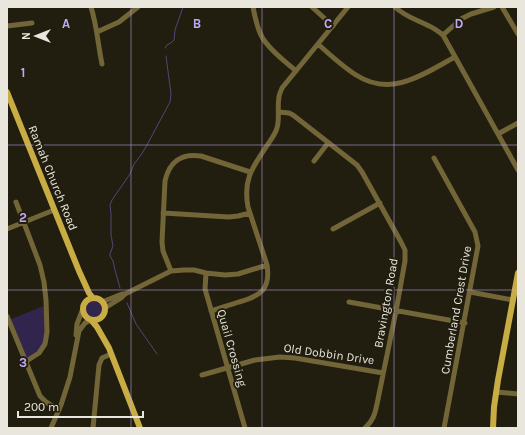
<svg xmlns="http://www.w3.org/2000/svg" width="525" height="435" font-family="Karla,sans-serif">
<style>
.green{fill:#32254d}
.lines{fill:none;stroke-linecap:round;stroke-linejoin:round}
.stream{stroke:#554479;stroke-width:1}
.minor{stroke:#726537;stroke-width:5}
.major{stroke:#c8ad45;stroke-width:6}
.grid{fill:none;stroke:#bfa9f4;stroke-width:1;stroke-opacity:0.55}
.labels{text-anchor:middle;stroke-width:4;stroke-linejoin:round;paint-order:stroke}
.street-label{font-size:12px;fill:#e9e7dd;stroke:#221e0f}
.grid-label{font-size:13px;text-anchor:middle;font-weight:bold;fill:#bfa9f4;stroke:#221e0f;stroke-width:4;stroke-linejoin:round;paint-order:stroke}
</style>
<rect width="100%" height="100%" fill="#221e0f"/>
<path class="green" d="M83 309a11 11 0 1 1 22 0a11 11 0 1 1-22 0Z
M44 306C45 320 49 339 39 350 36 353 31 355 28 358L26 357 11 319Z"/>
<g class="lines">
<path class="stream" d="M165 48 167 45 172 42 174 40 175 30 183 7
M120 288 115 270 113 261 110 256V254L113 246 111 235V214L110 205 112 200 130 174 134 164 141 155 147 145 170 102 171 94 166 56
M127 303 136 324 157 354"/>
<path class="minor" d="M91 7C97 26 98 45 102 64
M253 7C255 17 257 28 262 37 270 51 285 61 296 71
M312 7 333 26
M395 7C407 18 416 19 429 26 434 28 438 31 443 35L518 170
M502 7 518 34
M7 26 32 23
M97 32 119 22 138 7
M443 35 461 19 471 14 494 7
M318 44C330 55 342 66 356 75 392 98 423 74 455 57
M279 112 289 113 293 115 357 165 362 172 401 242 405 250V261L396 311 377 404C375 414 373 421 365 428
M498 134 518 123
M434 158 475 232 478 246 444 428
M314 161 328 143
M16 202 40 265 44 282 46 300 47 332 45 344 39 353 25 362
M163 213 229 217 238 216 250 213
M7 229 54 210
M333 229 380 203
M171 271 163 251 162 242 165 181C169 162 181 153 201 156L250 172
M206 273 205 289 245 428
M470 292 513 300
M102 302 122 294H125L171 271 184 270H194L206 273 225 275 238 274 267 265
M349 302 465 323
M105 308 121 298 125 294
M211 311C220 308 230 305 239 302 260 296 271 290 267 265L248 207C243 180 252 168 266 147 270 141 275 135 277 128 280 118 277 107 279 97 279 94 281 91 282 88L348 7
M7 316 40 396 46 402 59 410
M76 335 77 324 82 311
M202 375 255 360 280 357 295 358 383 373
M496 392 518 394
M51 428 61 405 70 377 79 331 85 323 91 320
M93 428 99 365 102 358 111 354"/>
<path class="major" d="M7 92 79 271 89 293 93 298
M83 309a11 11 0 1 1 22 0a11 11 0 1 1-22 0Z
M92 321 97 327 109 348 140 428
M493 428 494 407 498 380 518 273"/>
</g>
<path class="grid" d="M131 7V428M262 7V428M394 7V428M7 145H518M7 290H518"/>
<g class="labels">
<g class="street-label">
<text transform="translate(53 178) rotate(68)" y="4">Ramah Church Road</text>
<text transform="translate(386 303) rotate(-80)" y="4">Bravington Road</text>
<text transform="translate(456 310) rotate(-80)" y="4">Cumberland Crest Drive</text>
<text transform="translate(232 348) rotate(74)" y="4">Quail Crossing</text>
<text transform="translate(329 354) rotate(8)" y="4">Old Dobbin Drive</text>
</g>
</g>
<g class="grid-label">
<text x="66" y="28">A</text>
<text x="197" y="28">B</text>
<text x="328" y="28">C</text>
<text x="459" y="28">D</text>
<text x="23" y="77">1</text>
<text x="23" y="222">2</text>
<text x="23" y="367">3</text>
</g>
<rect width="525" height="435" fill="none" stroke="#e9e7dd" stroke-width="16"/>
<g transform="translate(36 36) rotate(270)" stroke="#221e0f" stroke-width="3" paint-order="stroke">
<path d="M0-3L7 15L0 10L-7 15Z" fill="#e9e7dd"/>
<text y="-6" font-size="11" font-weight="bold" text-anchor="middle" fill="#e9e7dd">N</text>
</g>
<path d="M18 411v6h125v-6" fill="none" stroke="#e9e7dd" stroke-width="2"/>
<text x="24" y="411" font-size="12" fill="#e9e7dd" stroke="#221e0f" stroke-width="3" paint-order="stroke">200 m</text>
</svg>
